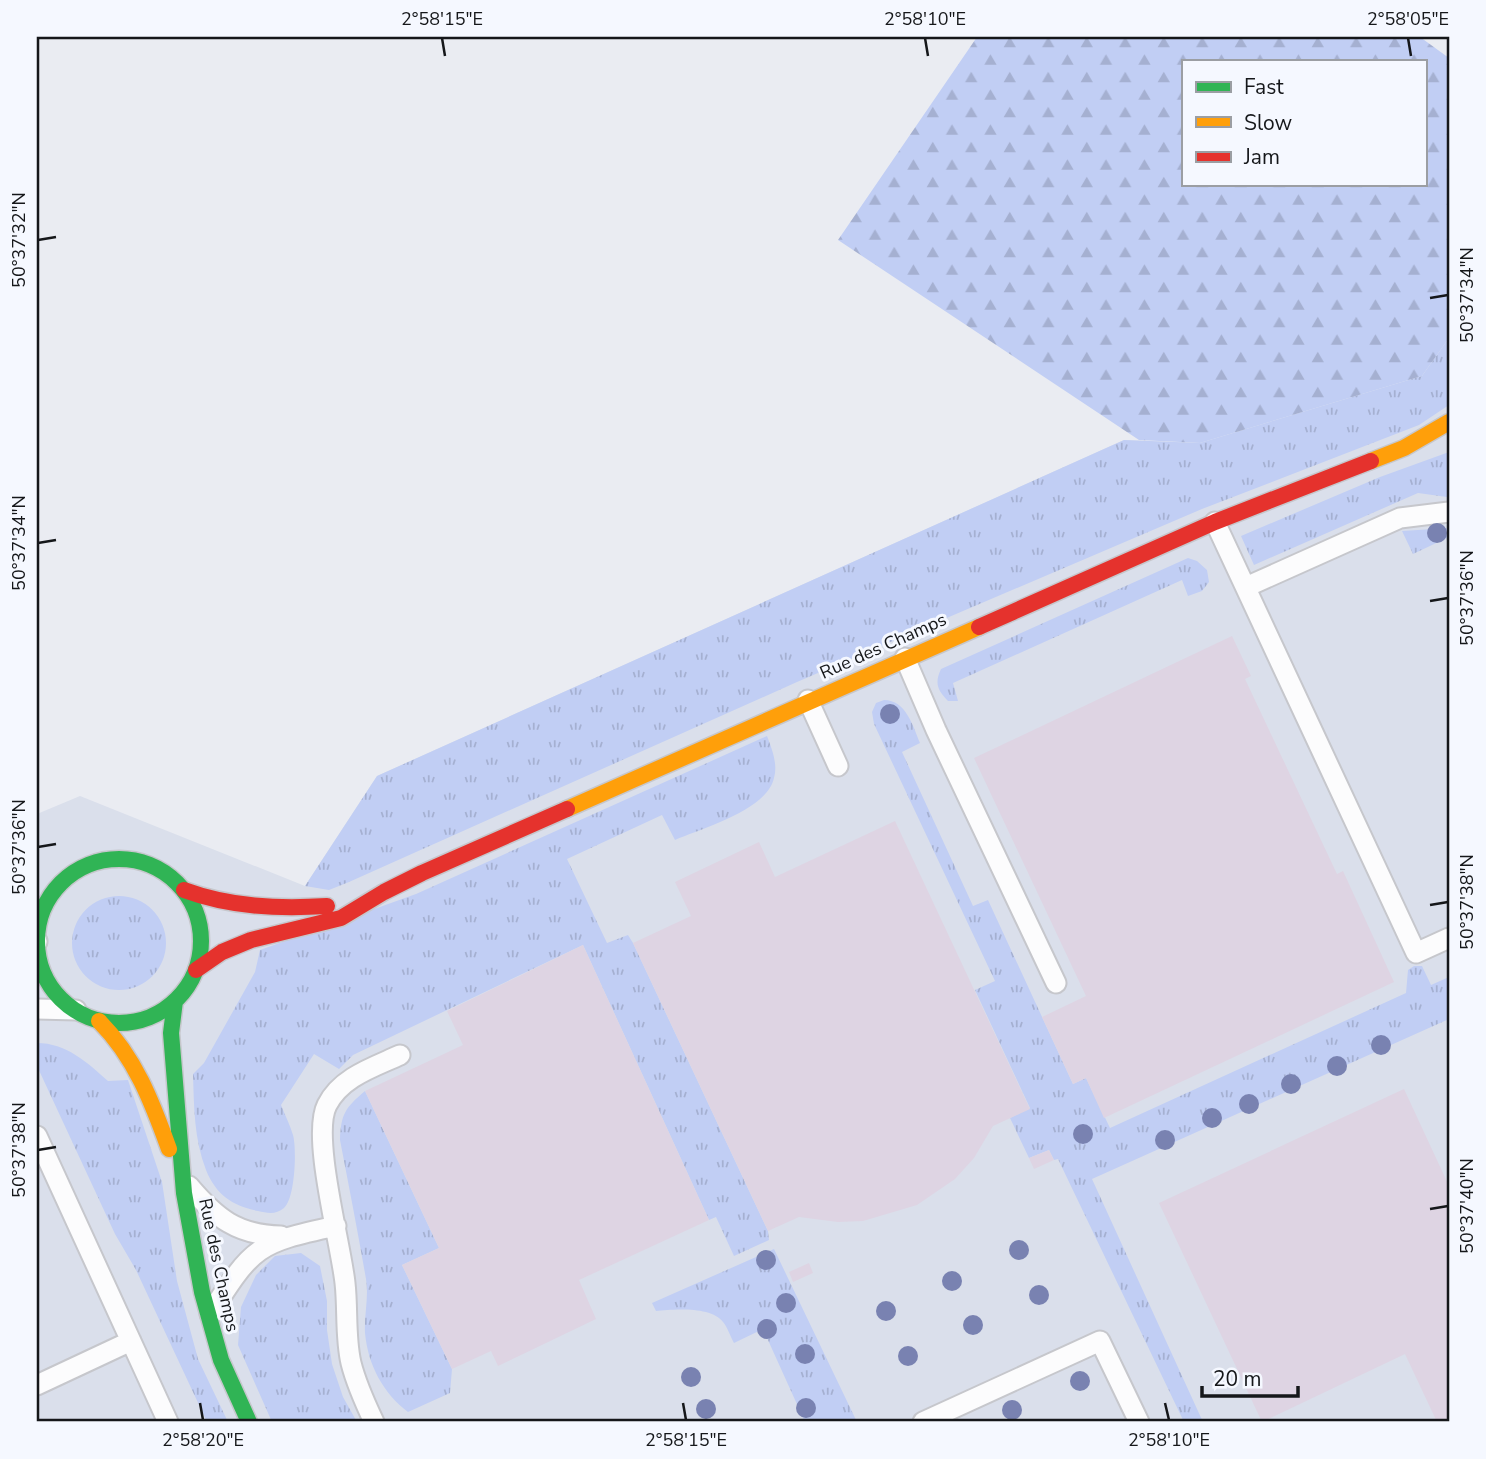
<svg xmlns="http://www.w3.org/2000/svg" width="1486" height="1459" font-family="'Nunito Sans',sans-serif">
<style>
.built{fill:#dadfeb}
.grass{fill:url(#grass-tufts)}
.forest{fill:url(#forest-firs);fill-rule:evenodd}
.building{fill:#ded4e3}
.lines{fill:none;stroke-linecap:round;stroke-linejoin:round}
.lane-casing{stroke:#c6c7cc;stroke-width:23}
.fast-casing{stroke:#c6c7cc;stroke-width:19}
.slow-casing{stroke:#c6c7cc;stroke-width:19}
.jam-casing{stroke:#c6c7cc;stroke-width:19}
.lane{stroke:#fcfcfd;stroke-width:19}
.fast{stroke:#30b455;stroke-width:16}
.slow{stroke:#ff9f0a;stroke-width:16}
.jam{stroke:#e5322d;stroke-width:16}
.tree{fill:#7982b1}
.ticks{fill:none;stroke:#15171a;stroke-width:2.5}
.labels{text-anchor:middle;stroke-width:6;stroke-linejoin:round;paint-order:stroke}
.street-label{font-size:18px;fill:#15171a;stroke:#f5f8ff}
.neatline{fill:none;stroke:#15171a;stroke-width:2.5}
.ticks-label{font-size:18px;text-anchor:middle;fill:#15171a}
</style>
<defs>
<pattern id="grass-tufts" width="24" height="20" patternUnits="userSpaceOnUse" patternTransform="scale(1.75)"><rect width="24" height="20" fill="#c1cef4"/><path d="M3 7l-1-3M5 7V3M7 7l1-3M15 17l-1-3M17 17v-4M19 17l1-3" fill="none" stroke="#a5b0d1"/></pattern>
<pattern id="forest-firs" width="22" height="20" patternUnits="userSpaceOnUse" patternTransform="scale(1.75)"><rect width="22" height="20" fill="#c1cef4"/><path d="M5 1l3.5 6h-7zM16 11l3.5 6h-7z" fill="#a5b0d1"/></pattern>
</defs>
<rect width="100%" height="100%" fill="#eaecf2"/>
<path class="built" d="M1449 338V1422H37V814L80 796 305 886 377 776 1124 440 1200 443 1422 376Z"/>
<path class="grass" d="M1449 338V405L1419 425 1202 509 797 682 349 882 329 890 305 886 377 776 1124 440 1200 443 1422 376Z
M1449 452 1447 497 1418 493 1254 565 1241 536 1380 477Z
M1449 528V537L1413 554 1402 531Z
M1188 558 1197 561 1207 570 1209 582 1202 591 1188 596 1182 580 953 683 958 701H948C938 690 934 684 941 669Z
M884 700C906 700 913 726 920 743L902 752 973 906 988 900 1073 1084 1086 1078 1110 1128 1406 993 1408 970 1414 966H1422L1431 985 1449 977V1019L1092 1179 1203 1422H1184L1058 1159 1054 1160 1049 1150 1029 1158 1010 1118 1030 1108 975 990 995 981 874 724 872 712 876 703Z
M767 736C772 749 778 764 774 778 767 810 703 828 675 840L662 815 567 859 607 943 628 935 633 943 768 1231 769 1240 734 1256 716 1217 709 1220 583 945 353 1055 339 1069 314 1054 281 1105C285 1115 290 1125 293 1135 297 1149 295 1199 284 1208 276 1215 267 1213 258 1211 233 1206 216 1195 206 1170 194 1139 194 1107 193 1074L204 1063 255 972 260 950 416 894Z
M72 943a47 47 0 1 1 94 0a47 47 0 1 1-94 0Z
M37 1043C66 1043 87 1062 108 1081L128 1080 162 1182 177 1281 198 1359 228 1422H207L136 1270 115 1234 37 1066Z
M365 1091 439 1248 402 1265 452 1369 450 1393 408 1412C383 1393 368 1365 365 1333 364 1315 369 1297 366 1279 358 1233 349 1187 340 1140 341 1114 345 1108 365 1091Z
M774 1249 857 1422H805L763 1329 734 1343C730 1336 728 1328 723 1322 712 1306 673 1309 656 1311L652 1303Z
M301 1253 320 1266 327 1301V1330L332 1364 343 1397 357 1422H272L238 1345 241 1307 256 1275 275 1256Z"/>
<path class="forest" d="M977 37H1420L1449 58V338L1422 376 1200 443 1139 440 838 240ZM1183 61H1425V184H1183Z"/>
<path class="building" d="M1232 636 1251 676 1245 679 1337 874 1343 871 1394 982 1104 1118 1086 1078 1073 1084 1042 1017 1086 996 974 758Z
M895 821 1030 1109 993 1126 974 1158 955 1179 917 1205 863 1221 838 1222 799 1217 768 1231 633 943 691 916 675 882 759 842 775 877Z
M583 945 709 1220 579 1280 596 1319 498 1366 491 1351 452 1369 402 1265 439 1248 365 1091 463 1045 447 1011Z
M1404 1089 1449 1186V1422H1437L1405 1354 1262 1422 1159 1203Z
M1049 1150 1054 1160 1034 1169 1029 1158Z
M809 1263 813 1273 793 1282 789 1272Z"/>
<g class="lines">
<defs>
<path id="lane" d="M1215 522 1416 953 1449 938
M1246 587 1400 518 1449 512
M905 658 936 730 1056 983
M808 700 838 766
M37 942V941
M37 1009 76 1010
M37 1136 168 1422
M189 1186C216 1218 237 1235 281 1236
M210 1314C253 1246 257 1243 336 1226
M37 1385 131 1341
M374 1422C365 1403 356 1383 351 1363 345 1337 348 1309 345 1283 341 1244 311 1136 327 1105 341 1077 374 1067 400 1055
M923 1422 1100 1341 1139 1422"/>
<path id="fast" d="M37 941a82 82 0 1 1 164 0a82 82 0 1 1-164 0Z
M175 1001 171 1033 184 1193 202 1292 221 1360 249 1422"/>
<path id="slow" d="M1371 461 1404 448 1449 422
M567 809 979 627
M99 1021C135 1057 152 1102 169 1149"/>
<path id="jam" d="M979 627 1215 522 1371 461
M184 890C230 907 278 909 327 906
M196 970 222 952 251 940 341 918 384 892 422 873 567 809"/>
</defs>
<use href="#lane" class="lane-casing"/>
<use href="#fast" class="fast-casing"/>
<use href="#slow" class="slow-casing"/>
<use href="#jam" class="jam-casing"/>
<use href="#lane" class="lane"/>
<use href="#fast" class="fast"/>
<use href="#slow" class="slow"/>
<use href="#jam" class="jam"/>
</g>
<g class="tree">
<circle cx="1437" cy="533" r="10"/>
<circle cx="890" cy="714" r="10"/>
<circle cx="1381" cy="1045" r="10"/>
<circle cx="1337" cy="1066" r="10"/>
<circle cx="1291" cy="1084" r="10"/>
<circle cx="1249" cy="1104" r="10"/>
<circle cx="1212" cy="1118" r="10"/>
<circle cx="1083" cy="1134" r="10"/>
<circle cx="1165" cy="1140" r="10"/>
<circle cx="1019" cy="1250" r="10"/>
<circle cx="766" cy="1260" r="10"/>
<circle cx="952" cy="1281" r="10"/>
<circle cx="1039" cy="1295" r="10"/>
<circle cx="786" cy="1303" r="10"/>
<circle cx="886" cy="1311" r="10"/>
<circle cx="973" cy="1325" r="10"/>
<circle cx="767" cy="1329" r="10"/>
<circle cx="805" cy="1354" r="10"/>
<circle cx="908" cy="1356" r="10"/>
<circle cx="691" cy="1377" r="10"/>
<circle cx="1080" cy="1381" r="10"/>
<circle cx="806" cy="1408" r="10"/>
<circle cx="706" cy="1409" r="10"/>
<circle cx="1012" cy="1410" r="10"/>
</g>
<path class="ticks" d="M442 38 445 56M925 38 928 56M1408 38 1411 56M38 240 56 237M1430 298 1448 295M38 543 56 540M1430 601 1448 598M38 847 56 844M1430 905 1448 902M38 1150 56 1147M1430 1209 1448 1206M200 1403 203 1420M683 1403 686 1420M1165 1403 1169 1420"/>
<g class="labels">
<g class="street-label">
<text transform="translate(883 646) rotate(-24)" y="6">Rue des Champs</text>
<text transform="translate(219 1265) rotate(78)" y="6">Rue des Champs</text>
</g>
</g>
<rect width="1486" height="1459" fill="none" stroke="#f5f8ff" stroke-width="77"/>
<rect x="1182" y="60" width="245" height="126" fill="#f5f8ff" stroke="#9b9ea3" stroke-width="2"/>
<rect x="1196" y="82" width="35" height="10" fill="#30b455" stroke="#9b9ea3" stroke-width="2"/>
<text x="1244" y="94" font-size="21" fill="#15171a">Fast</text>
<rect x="1196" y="117" width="35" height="10" fill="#ff9f0a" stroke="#9b9ea3" stroke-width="2"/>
<text x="1244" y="130" font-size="21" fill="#15171a">Slow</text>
<rect x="1196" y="152" width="35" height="10" fill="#e5322d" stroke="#9b9ea3" stroke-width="2"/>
<text x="1244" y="164" font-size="21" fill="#15171a">Jam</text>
<path d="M1202 1386v10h96v-10" fill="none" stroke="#15171a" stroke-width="3.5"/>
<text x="1213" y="1386" font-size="21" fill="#15171a" stroke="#f5f8ff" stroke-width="5" paint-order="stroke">20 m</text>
<rect x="38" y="38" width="1410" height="1382" class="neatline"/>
<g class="ticks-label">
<text x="442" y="25">2°58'15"E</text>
<text x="925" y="25">2°58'10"E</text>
<text x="1408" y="25">2°58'05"E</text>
<text transform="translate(19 240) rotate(-90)" y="6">50°37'32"N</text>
<text transform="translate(1467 295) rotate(-90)" y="6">50°37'34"N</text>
<text transform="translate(19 543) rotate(-90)" y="6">50°37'34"N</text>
<text transform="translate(1467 598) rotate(-90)" y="6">50°37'36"N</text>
<text transform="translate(19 847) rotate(-90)" y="6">50°37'36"N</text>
<text transform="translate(1467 902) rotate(-90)" y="6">50°37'38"N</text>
<text transform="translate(19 1150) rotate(-90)" y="6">50°37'38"N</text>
<text transform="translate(1467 1206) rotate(-90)" y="6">50°37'40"N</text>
<text x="203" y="1446">2°58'20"E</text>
<text x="686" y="1446">2°58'15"E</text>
<text x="1169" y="1446">2°58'10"E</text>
</g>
</svg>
